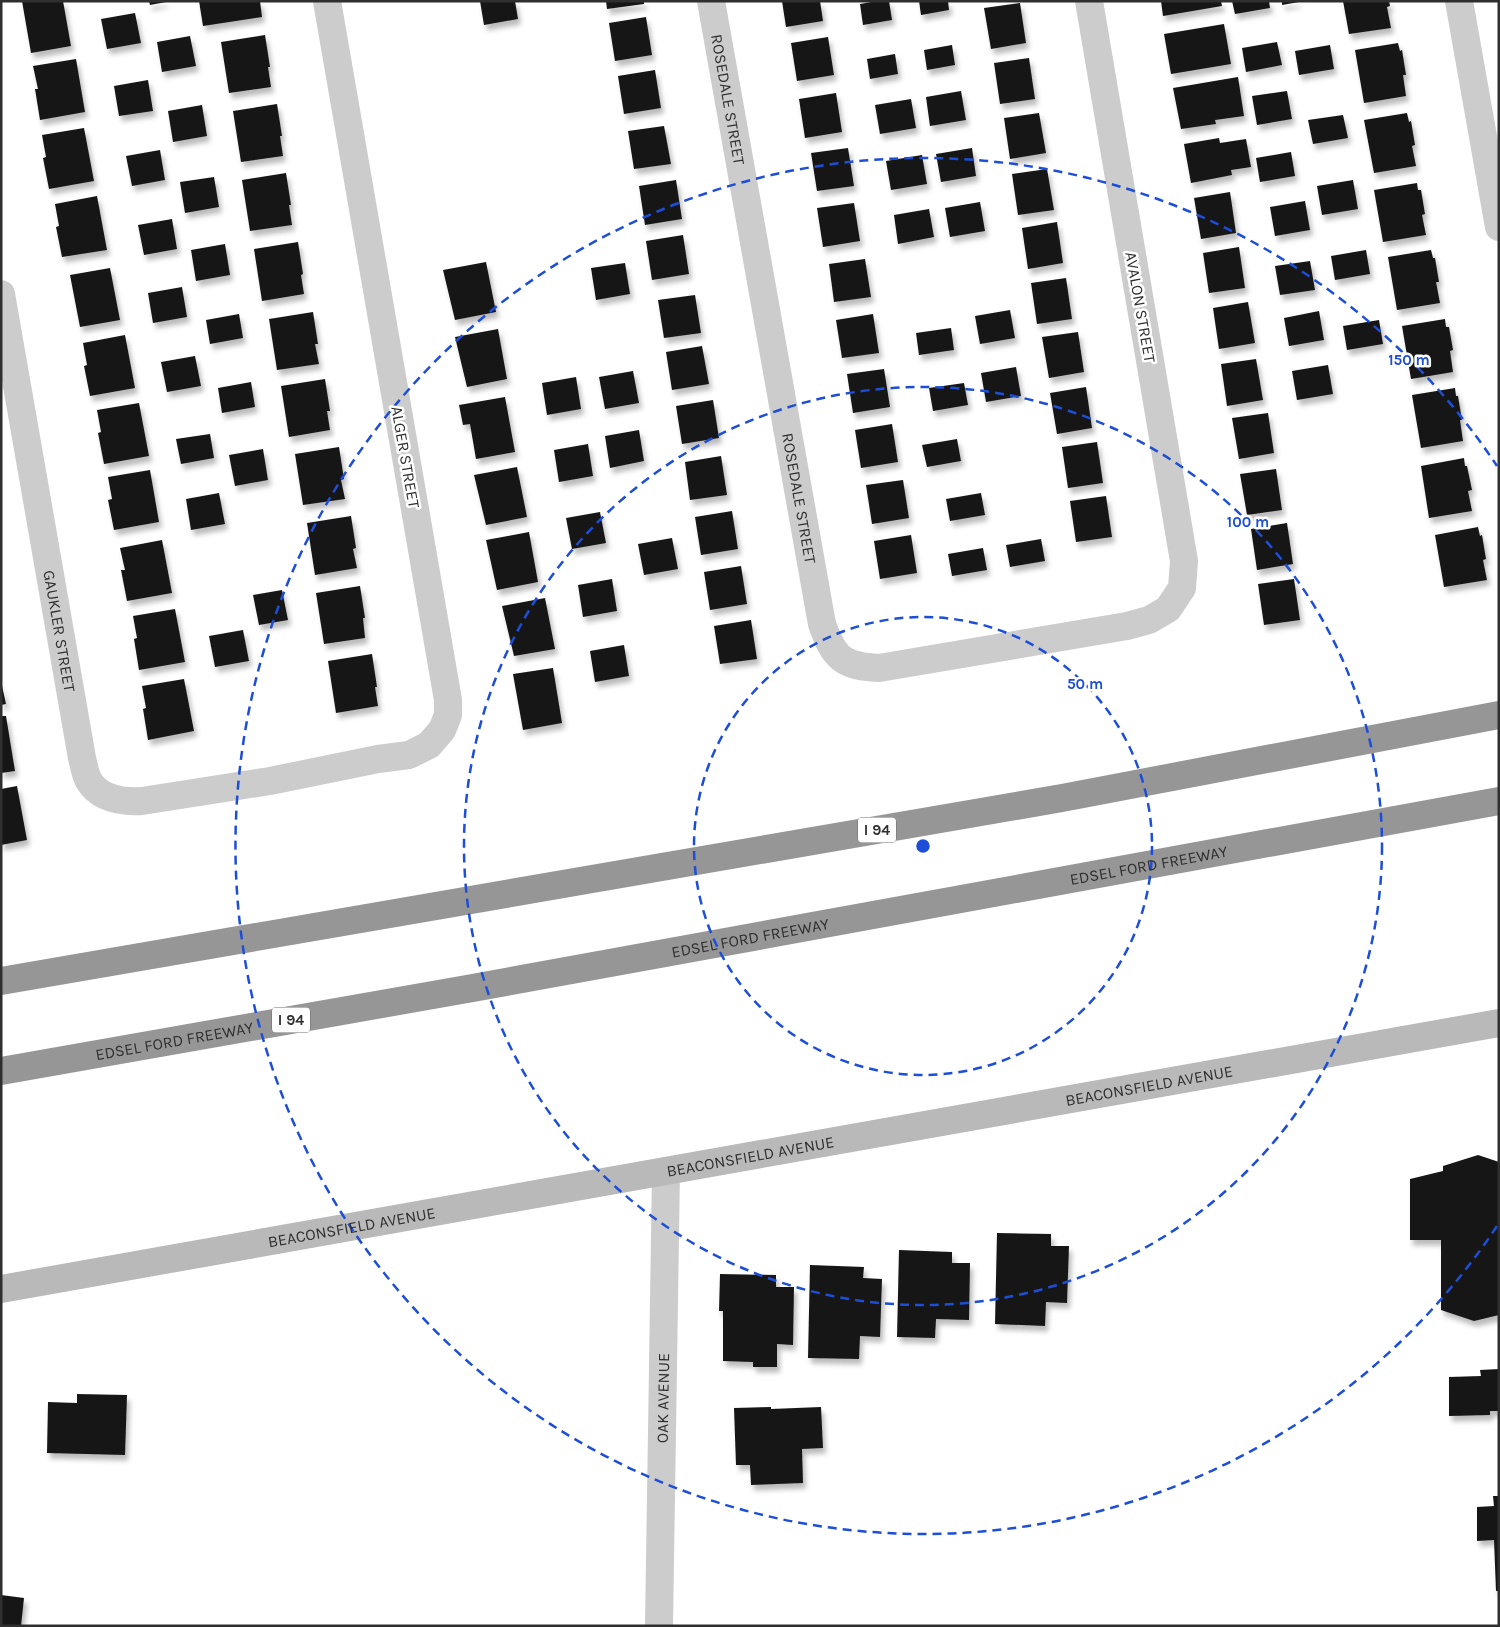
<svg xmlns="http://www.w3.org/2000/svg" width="1500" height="1627" font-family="Karla,sans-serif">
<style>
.building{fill:#161616;filter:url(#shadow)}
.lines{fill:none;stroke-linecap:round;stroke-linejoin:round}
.street{stroke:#ccc;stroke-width:28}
.secondary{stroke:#b9b9b9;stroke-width:28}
.highway{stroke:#969696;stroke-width:28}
.ring{fill:none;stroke:#1d4ed8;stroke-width:2.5;stroke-dasharray:9 6}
.labels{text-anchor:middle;stroke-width:5;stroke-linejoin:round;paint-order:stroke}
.shield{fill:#fff;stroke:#6d6d6d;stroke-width:1}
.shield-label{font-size:15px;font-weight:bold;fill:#2f2f2f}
.street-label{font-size:16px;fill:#2f2f2f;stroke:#fff}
.centre{fill:#1d4ed8;stroke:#fff;stroke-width:2.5}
.ring-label{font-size:15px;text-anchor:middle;font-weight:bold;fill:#1d4ed8;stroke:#fff;stroke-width:5;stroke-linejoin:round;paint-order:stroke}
</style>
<defs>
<filter id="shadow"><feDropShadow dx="3" dy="5.5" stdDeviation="2.5" flood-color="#0004"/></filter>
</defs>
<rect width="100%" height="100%" fill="#fff"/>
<path class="building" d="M22 1H63L71 46 31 53Z
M149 1H165L166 2 150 5Z
M199 1H260L262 17 203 26Z
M480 1H515L518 19 484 25Z
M606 1H644V4L607 9Z
M782 1H820L823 21 786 27Z
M877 1H889L892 20 863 25 860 4Z
M919 1H948L949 10 921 15Z
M1161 1H1221L1222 6 1163 16Z
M1232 1H1269L1270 8 1235 14Z
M1282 1H1299V2L1282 5Z
M1343 1H1389L1390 6 1387 7 1391 28 1349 34Z
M1020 3 1026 43 991 49 984 8Z
M135 13 141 43 107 49 101 19Z
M646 17 652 55 615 61 609 23Z
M1224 24 1231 64 1171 74 1164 34Z
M265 35 270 67H268L271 87 229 93 221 42Z
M190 36 196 66 162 72 157 42Z
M828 37 834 75 797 81 791 43Z
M1277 42 1282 65 1246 72 1242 48Z
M1398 43 1400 51 1402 50 1406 75H1403L1406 96 1364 103 1355 50Z
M952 45 955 65 927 70 924 50Z
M1330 45 1334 69 1299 75 1295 51Z
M895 54 898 74 870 79 867 59Z
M1029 58 1035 99 1000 104 994 63Z
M76 59 85 112 40 120 35 89H38L33 66Z
M655 70 661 108 624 114 618 76Z
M1238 77 1244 116 1215 120 1216 124 1181 129 1173 88Z
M148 80 153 111 119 116 114 86Z
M961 91 966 120 930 126 926 97Z
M1287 91 1292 119 1257 125 1252 96Z
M836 93 842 132 805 138 799 99Z
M911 99 916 128 880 134 875 105Z
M277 104 282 136H280L283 156 241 162 233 111Z
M202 105 207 136 173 142 168 111Z
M1039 113 1046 153 1010 159 1004 118Z
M1407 113 1409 122 1411 121 1415 145 1412 146 1416 166 1374 173 1364 120Z
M1343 115 1348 138 1313 144 1308 120Z
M664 126 671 164 634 169 628 131Z
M84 128 94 181 49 189 43 158 46 157 42 135Z
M1219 138 1220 143 1246 139 1251 167 1231 170 1232 175 1191 183 1184 144Z
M848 148 854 186 817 191 811 153Z
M972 148 976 176 941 182 936 154Z
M160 150 165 180 132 186 126 156Z
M1291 152 1295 176 1260 182 1256 158Z
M922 155 927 184 891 190 886 161Z
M1047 169 1054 210 1018 215 1012 174Z
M286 173 291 205H289L292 225 250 231 242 180Z
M214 177 219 207 185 213 180 182Z
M676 180 682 219 645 225 639 186Z
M1353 180 1358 209 1322 215 1317 186Z
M1417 183 1418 190H1421L1425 214 1422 215 1426 235 1383 242 1374 190Z
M1230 192 1236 233 1201 239 1194 198Z
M97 196 107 250 62 257 56 227 59 226 55 204Z
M1305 201 1310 230 1275 236 1270 207Z
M980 202 985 231 950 237 945 208Z
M854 203 860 241 823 247 817 208Z
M929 209 934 237 898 244 894 215Z
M172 219 177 249 144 255 138 225Z
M1057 222 1063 263 1028 269 1022 228Z
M683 235 689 274 652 280 646 241Z
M298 242 303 274 301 275 304 294 262 301 254 249Z
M225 244 230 275 196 281 191 250Z
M1239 247 1245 288 1209 293 1203 253Z
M1366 250 1370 274 1335 280 1331 256Z
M1431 250 1433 258H1435L1439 282H1436L1440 303 1397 310 1388 257Z
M865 259 871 297 834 302 829 264Z
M1310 261 1315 290 1280 295 1275 266Z
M486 262 496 312 455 320 443 270Z
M625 263 630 294 596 300 591 268Z
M110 268 120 320 80 327 70 275Z
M1066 278 1072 319 1037 324 1031 283Z
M182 287 187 317 153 323 148 293Z
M695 295 701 333 664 338 658 300Z
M1248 302 1255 343 1219 349 1213 308Z
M1010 310 1015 338 980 344 975 316Z
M1319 311 1324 340 1289 346 1284 318Z
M313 312 318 344H315L319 364 277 370 269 319Z
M239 314 243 338 210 344 206 320Z
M873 314 879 353 842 358 836 320Z
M1445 319 1446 327H1449L1453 350 1450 351 1453 372 1411 379 1402 326Z
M1379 320 1383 344 1347 350 1343 326Z
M951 328 954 350 919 355 916 333Z
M498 329 507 379 467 387 455 337Z
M1078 332 1084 372 1049 378 1042 337Z
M125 335 135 388 90 396 84 366 87 365 83 343Z
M702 346 709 384 672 390 666 352Z
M195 356 201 386 167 392 161 362Z
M1256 359 1263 400 1227 406 1221 364Z
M1328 365 1333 394 1297 400 1292 371Z
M1016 367 1021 396 986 402 981 373Z
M884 369 890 407 853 413 847 374Z
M633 371 639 403 605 409 599 377Z
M576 377 581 409 547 415 542 383Z
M325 379 330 411H327L330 430 289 437 281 386Z
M251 382 255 407 222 413 218 388Z
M964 383 968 405 933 411 929 388Z
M1086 387 1092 428 1057 434 1050 393Z
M1455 388 1456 396H1458L1462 420H1460L1463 441 1421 448 1412 395Z
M505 397 515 452 476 459 470 424 463 425 459 405Z
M713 400 719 438 682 444 676 406Z
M139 403 149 456 104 464 98 433 101 432 97 410Z
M1268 413 1274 453 1239 459 1232 418Z
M892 424 898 462 861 468 855 430Z
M639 430 644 461 610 468 605 436Z
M210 434 214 458 181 464 176 439Z
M957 439 961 461 927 467 922 445Z
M1097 442 1103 483 1068 488 1062 447Z
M588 444 593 476 559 482 554 450Z
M339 447 344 479 341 480 345 499 303 505 295 454Z
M263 449 268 480 235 486 229 455Z
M721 456 727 495 690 500 685 462Z
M1464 458 1465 466H1467L1472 490 1468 491 1472 511 1429 518 1421 466Z
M517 467 527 517 486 525 474 475Z
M1276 469 1282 510 1247 515 1240 474Z
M150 470 159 522 114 530 108 500 112 499 108 477Z
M903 480 909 518 872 524 866 485Z
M219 493 225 524 191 530 186 499Z
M981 493 985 515 950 521 946 499Z
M1106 496 1112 537 1076 542 1070 501Z
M732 511 738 549 701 555 695 517Z
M600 512 606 543 572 549 566 518Z
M351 516 356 548 353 549 357 568 315 575 307 523Z
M1287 523 1293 564 1257 570 1251 529Z
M1478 527 1480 536 1482 535 1486 559 1483 560 1487 580 1444 587 1435 535Z
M529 532 538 582 497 590 486 540Z
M911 535 917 573 880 579 874 541Z
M672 538 678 569 644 575 638 544Z
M1041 539 1045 561 1010 567 1006 545Z
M162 540 172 593 127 601 121 570H125L120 548Z
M983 548 987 570 952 576 948 554Z
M741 566 747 604 710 610 704 572Z
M612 579 617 611 583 617 578 585Z
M1294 579 1300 620 1264 625 1258 584Z
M360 586 365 618H363L365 638 324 644 316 593Z
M282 590 288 620 259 625 253 595Z
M545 598 555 649 514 656 502 606Z
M175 609 185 662 139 670 134 639 137 638 133 616Z
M751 620 757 659 720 664 714 626Z
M243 630 249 661 215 667 209 636Z
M624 645 629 676 595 682 590 651Z
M372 654 377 687H375L378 706 336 713 328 661Z
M553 668 562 723 523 730 513 674Z
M184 679 194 731 148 740 143 709 146 708 142 686Z
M1 681 6 704 1 705Z
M1 716H6L15 771 1 773Z
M17 786 27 840 1 845V789Z
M1478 1155 1499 1162V1315L1474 1321 1441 1310V1240H1410V1179L1443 1171V1166Z
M997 1233 1051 1234V1246H1069L1067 1303 1046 1302 1045 1326 995 1324Z
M899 1250 952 1252V1263H970L969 1320 936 1319 935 1338 897 1337Z
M810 1265 864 1267 863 1278 882 1279 880 1337 860 1336 859 1359 808 1358Z
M720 1274 776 1275V1287H794L793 1345 777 1344V1367H753V1362L723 1361V1311H719Z
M1499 1369V1411H1490V1415L1449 1416V1377L1481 1376 1480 1370Z
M77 1394 127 1395 125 1455 47 1453 48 1402 77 1403Z
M771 1407V1409L821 1407 823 1448 802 1449 803 1483 751 1485 750 1465H736L734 1408Z
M1493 1496H1499V1591H1496L1494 1540 1477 1541V1507L1494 1506Z
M1 1595 24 1598 21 1626H1Z"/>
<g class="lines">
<g class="street">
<path id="s1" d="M711 1 822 624C834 658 842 666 879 668L1127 626 1149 620 1168 609 1182 588 1184 561 1089 1"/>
<path d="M1459 1 1499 227"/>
<path id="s2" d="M1 294 82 758C84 765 85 775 89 781 100 799 123 802 142 801L270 781 378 759 409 755 429 745 442 730 448 715V700L327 1"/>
<path id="s3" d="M659 1626 666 1171"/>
</g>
<path class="secondary" id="s4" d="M1 1289 1499 1023"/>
<g class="highway">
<path d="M1 981 1062 798 1499 715"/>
<path id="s5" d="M1 1071 467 989 1499 801"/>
</g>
</g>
<g class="ring">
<circle cx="923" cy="846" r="229"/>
<circle cx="923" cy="846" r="459"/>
<path d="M1497 1226A688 688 0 1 1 1497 466"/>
</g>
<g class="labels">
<g class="shield">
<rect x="858" y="817.5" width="38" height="25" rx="4"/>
<rect x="272" y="1007.5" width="38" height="25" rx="4"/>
</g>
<g class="shield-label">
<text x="877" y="835">I 94</text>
<text x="291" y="1025">I 94</text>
</g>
<g class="street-label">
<text dy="6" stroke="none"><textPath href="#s1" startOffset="100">ROSEDALE STREET</textPath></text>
<text transform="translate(1141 307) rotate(80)" y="6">AVALON STREET</text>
<text transform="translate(406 457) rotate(80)" y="6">ALGER STREET</text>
<text dy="6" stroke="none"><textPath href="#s1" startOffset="505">ROSEDALE STREET</textPath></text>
<text dy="6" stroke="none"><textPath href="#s2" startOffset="342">GAUKLER STREET</textPath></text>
<text dy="6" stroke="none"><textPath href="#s5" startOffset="1166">EDSEL FORD FREEWAY</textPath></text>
<text dy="6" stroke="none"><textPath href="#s5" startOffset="761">EDSEL FORD FREEWAY</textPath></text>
<text dy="6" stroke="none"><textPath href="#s5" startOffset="176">EDSEL FORD FREEWAY</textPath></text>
<text dy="6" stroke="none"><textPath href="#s4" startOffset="1166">BEACONSFIELD AVENUE</textPath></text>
<text dy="6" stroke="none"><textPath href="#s4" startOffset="761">BEACONSFIELD AVENUE</textPath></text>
<text dy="6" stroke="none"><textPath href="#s4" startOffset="356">BEACONSFIELD AVENUE</textPath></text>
<text dy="6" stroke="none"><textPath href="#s3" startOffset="228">OAK AVENUE</textPath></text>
</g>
</g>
<circle cx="923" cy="846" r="8" class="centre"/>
<g class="ring-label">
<text x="1409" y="365">150 m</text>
<text x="1248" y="527">100 m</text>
<text x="1085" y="689">50 m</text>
</g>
<rect width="1500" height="1627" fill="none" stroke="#2f2f2f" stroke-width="5"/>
</svg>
